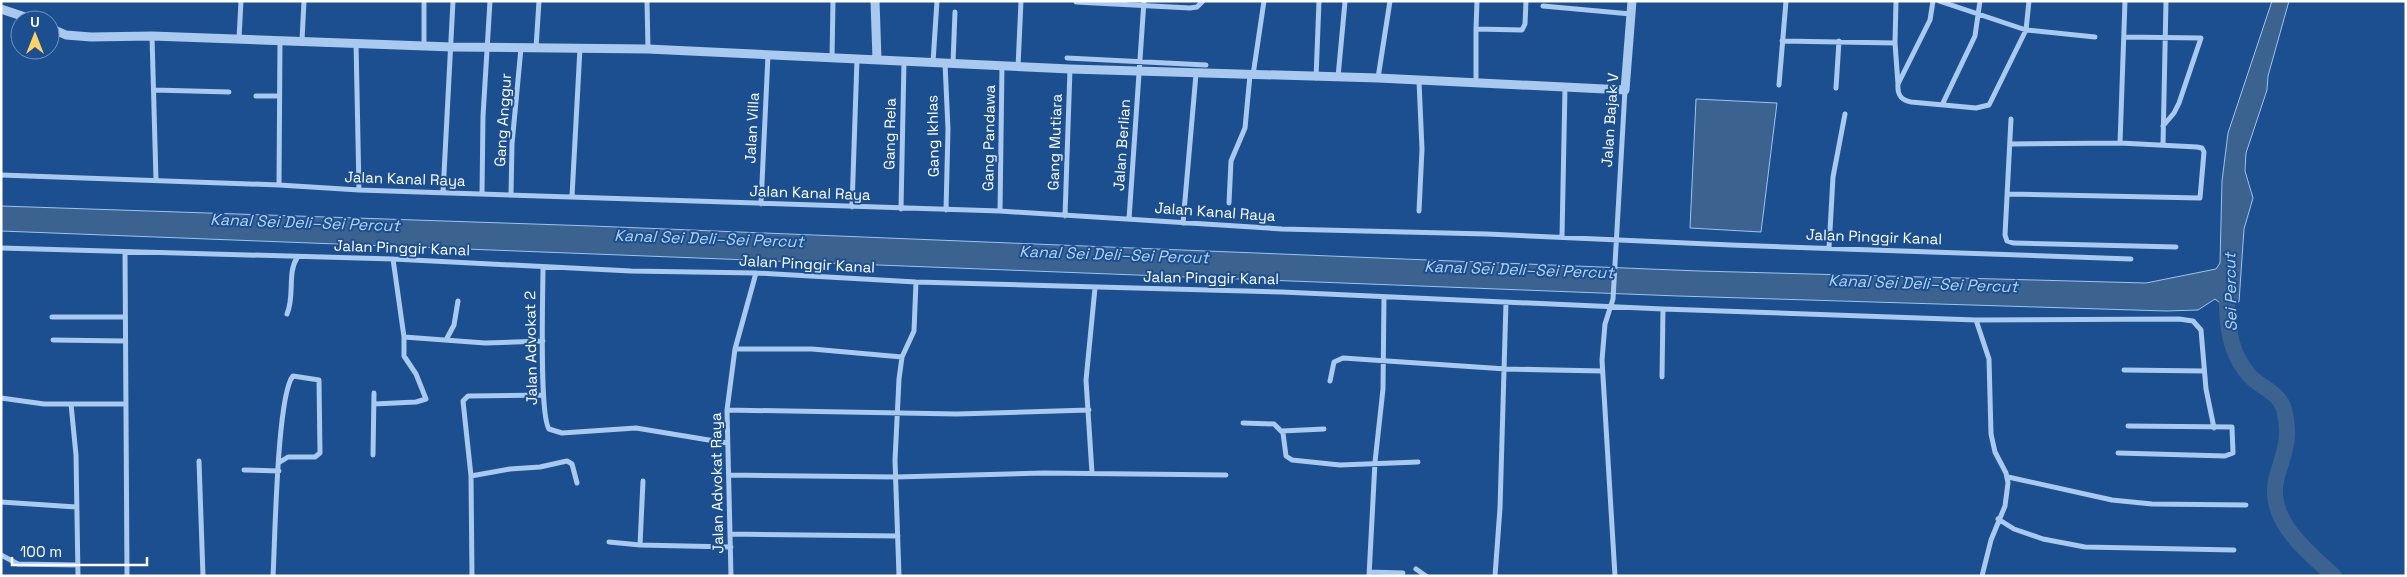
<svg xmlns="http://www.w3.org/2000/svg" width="2407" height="577" font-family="'Space Grotesk',sans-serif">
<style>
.water{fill:#3c6290;stroke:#9cc4f0}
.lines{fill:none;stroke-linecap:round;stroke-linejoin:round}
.river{stroke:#3c6290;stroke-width:16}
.minor{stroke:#a9c9ee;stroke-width:5}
.tertiary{stroke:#a9c9ee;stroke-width:9}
.labels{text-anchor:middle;stroke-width:4;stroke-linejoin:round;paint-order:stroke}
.street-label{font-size:15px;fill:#fff;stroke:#1b4f8f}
.water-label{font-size:16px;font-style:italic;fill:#b5d3f5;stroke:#1b4f8f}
</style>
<rect width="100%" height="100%" fill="#1b4f8f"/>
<path class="water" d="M2272 1H2289L2268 76 2267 90 2246 153 2245 171 2253 198 2244 229 2239 302 2220 303 2215 299 2198 310 2166 311 1678 296 1 231V206L592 226 1699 271 2146 283 2216 269 2220 263 2222 181 2228 133Z
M1696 99 1777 103 1761 232 1690 228Z"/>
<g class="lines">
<path class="river" d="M2227 280C2226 313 2226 349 2249 375 2258 386 2280 393 2284 409 2291 436 2285 451 2277 476 2265 519 2306 550 2334 576"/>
<path class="minor" d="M647 1 648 49
M1896 1 1895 43 1898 84
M1933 1 1930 20 1898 84C1897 95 1901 100 1911 102L1976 108 1989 105 2026 30 2029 1
M1939 1 2026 30 2095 37
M1076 2 1190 8 1197 7 1203 1
M1543 6 1631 14
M1476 29 1477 1
M152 36 156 180
M2124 37 2201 38 2179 103 2174 113 2163 126
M239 38 241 1
M302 40 304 1
M1782 41 1895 43
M356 42 359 190
M424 45V1
M536 48 539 1
M832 58 833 1
M1067 58 1206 65
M933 62 937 1
M945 63 948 129 946 210
M953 63 955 12
M1018 67 1021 1
M1253 75 1264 1
M1338 77 1345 2
M1316 78 1319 1
M1378 78 1390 1
M1419 81 1422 149 1419 211
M1476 83V29L1522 30 1525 24 1526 1
M1779 85 1786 1
M1836 88 1839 41
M154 90 229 92
M256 96H278
M1942 105 1975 36 1980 1
M2011 119 2005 235 2007 241 2013 243 2176 247
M2120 143 2125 1
M2163 145 2166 1
M1 175 279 185 359 190 1000 211 1282 229 1487 234 1731 245 2131 259
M279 185 280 40
M443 193 453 1
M482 194 483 116 490 1
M511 194 512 144 521 48
M2009 194 2200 198 2204 152 2202 148 2197 147 2120 143 2010 144
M572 196 580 48
M1229 203 1231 161 1245 128 1250 75
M761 204 768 55
M852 207 857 59
M901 209 904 61
M1000 211 1002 65
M1065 216 1070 69
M1129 219 1144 1
M1183 223 1196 74
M1562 237 1565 88
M1 248 393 259 631 271 756 273 916 282 1282 292 1663 309 1976 320 2179 319 2193 321 2201 330 2206 389 2214 428
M1829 248 1833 177 1845 114
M125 252 127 576
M543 267C543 292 539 415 549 429L562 433 636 428 727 443
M287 314C295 296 287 273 297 258
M52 317H124
M1976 320 1989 359 1991 434 1995 452 2006 473 2008 483 2005 506 1991 540 1982 576
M404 337 485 343 543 341
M53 340 125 341
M446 340 454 325 458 301
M735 349H812L902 357
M2124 370 2204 371
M1662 377 1663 309
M1330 381 1334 362 1343 358 1506 369 1602 371
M1 398 44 404H124
M71 404 76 455 78 576
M374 404 416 402 426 399 416 374 404 356V337L393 259
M727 410 957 414 1089 410
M1243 423 1274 424 1283 433 1286 456 1292 460 1340 465 1418 462
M1282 431 1324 429
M2118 453 2225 456 2233 453 2232 427 2128 426
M373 455 374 393
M199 461 203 576
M244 470 279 471
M1092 473 1086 380 1095 288
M730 475 896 477 1044 473 1226 475
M471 476 510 469 540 467 567 461 572 464 577 483
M2008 477 2112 500 2152 504 2246 505
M1 502 76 507
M1998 519 2014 529 2043 539 2085 547 2234 550
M730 534 898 536
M609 542 640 545 731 547
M640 545 643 481
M1 555 18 564 78 565
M1416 569 1426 576
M1369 572 1403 573
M273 576C275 543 277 394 293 376L319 380 320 453 315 457H288L280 462
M472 576 471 476 463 401 468 396 543 395
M731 576 727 410 735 349 756 273
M899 576 895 460 899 379 902 357 914 331 916 282
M1369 576 1375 462 1383 389 1384 297
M1495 576 1500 508 1506 302
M1615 576 1602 360 1605 324 1613 299 1625 90"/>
<path class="tertiary" d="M875 1 877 59
M1 9 34 20
M50 28 66 35 91 37 152 36 452 47 648 49 1070 69 1378 78 1625 90 1632 1"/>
</g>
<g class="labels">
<g class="street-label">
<text transform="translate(503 120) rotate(-86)" y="5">Gang Anggur</text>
<text transform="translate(1610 120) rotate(-86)" y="5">Jalan Bajak V</text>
<text transform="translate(752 128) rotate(-87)" y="5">Jalan Villa</text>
<text transform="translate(890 134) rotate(-89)" y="5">Gang Rela</text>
<text transform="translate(933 136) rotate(-91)" y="5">Gang Ikhlas</text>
<text transform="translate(989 138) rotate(-89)" y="5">Gang Pandawa</text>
<text transform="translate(1055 142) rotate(-88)" y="5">Gang Mutiara</text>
<text transform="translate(1122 145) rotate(-86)" y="5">Jalan Berlian</text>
<text transform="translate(405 179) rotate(2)" y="5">Jalan Kanal Raya</text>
<text transform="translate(810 193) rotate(2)" y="5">Jalan Kanal Raya</text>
<text transform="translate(1215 212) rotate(4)" y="5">Jalan Kanal Raya</text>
<text transform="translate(1874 237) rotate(2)" y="5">Jalan Pinggir Kanal</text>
<text transform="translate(402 248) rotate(2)" y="5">Jalan Pinggir Kanal</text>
<text transform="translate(807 264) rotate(3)" y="5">Jalan Pinggir Kanal</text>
<text transform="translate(1211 278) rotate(1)" y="5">Jalan Pinggir Kanal</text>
<text transform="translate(531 348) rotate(-91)" y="5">Jalan Advokat 2</text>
<text transform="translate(717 483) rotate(-91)" y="5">Jalan Advokat Raya</text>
</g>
<g class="water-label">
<text transform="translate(305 222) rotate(2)" y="6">Kanal Sei Deli–Sei Percut</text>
<text transform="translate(709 238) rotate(2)" y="6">Kanal Sei Deli–Sei Percut</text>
<text transform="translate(1114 254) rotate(2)" y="6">Kanal Sei Deli–Sei Percut</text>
<text transform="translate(1519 269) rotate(2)" y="6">Kanal Sei Deli–Sei Percut</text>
<text transform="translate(1923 283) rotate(2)" y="6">Kanal Sei Deli–Sei Percut</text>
<text transform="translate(2230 292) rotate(-91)" y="6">Sei Percut</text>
</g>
</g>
<rect width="2407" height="577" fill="none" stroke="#ffffff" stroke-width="5"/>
<g transform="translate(35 35)"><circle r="24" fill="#1b4f8f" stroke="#7695bc"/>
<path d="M0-4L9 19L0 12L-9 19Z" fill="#ffd166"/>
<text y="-8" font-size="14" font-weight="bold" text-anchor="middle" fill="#ffffff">U</text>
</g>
<path d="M12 557v8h135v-8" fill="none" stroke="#ffffff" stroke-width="2.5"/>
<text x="20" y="557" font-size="15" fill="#ffffff" stroke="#1b4f8f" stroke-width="4" paint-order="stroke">100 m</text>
</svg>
